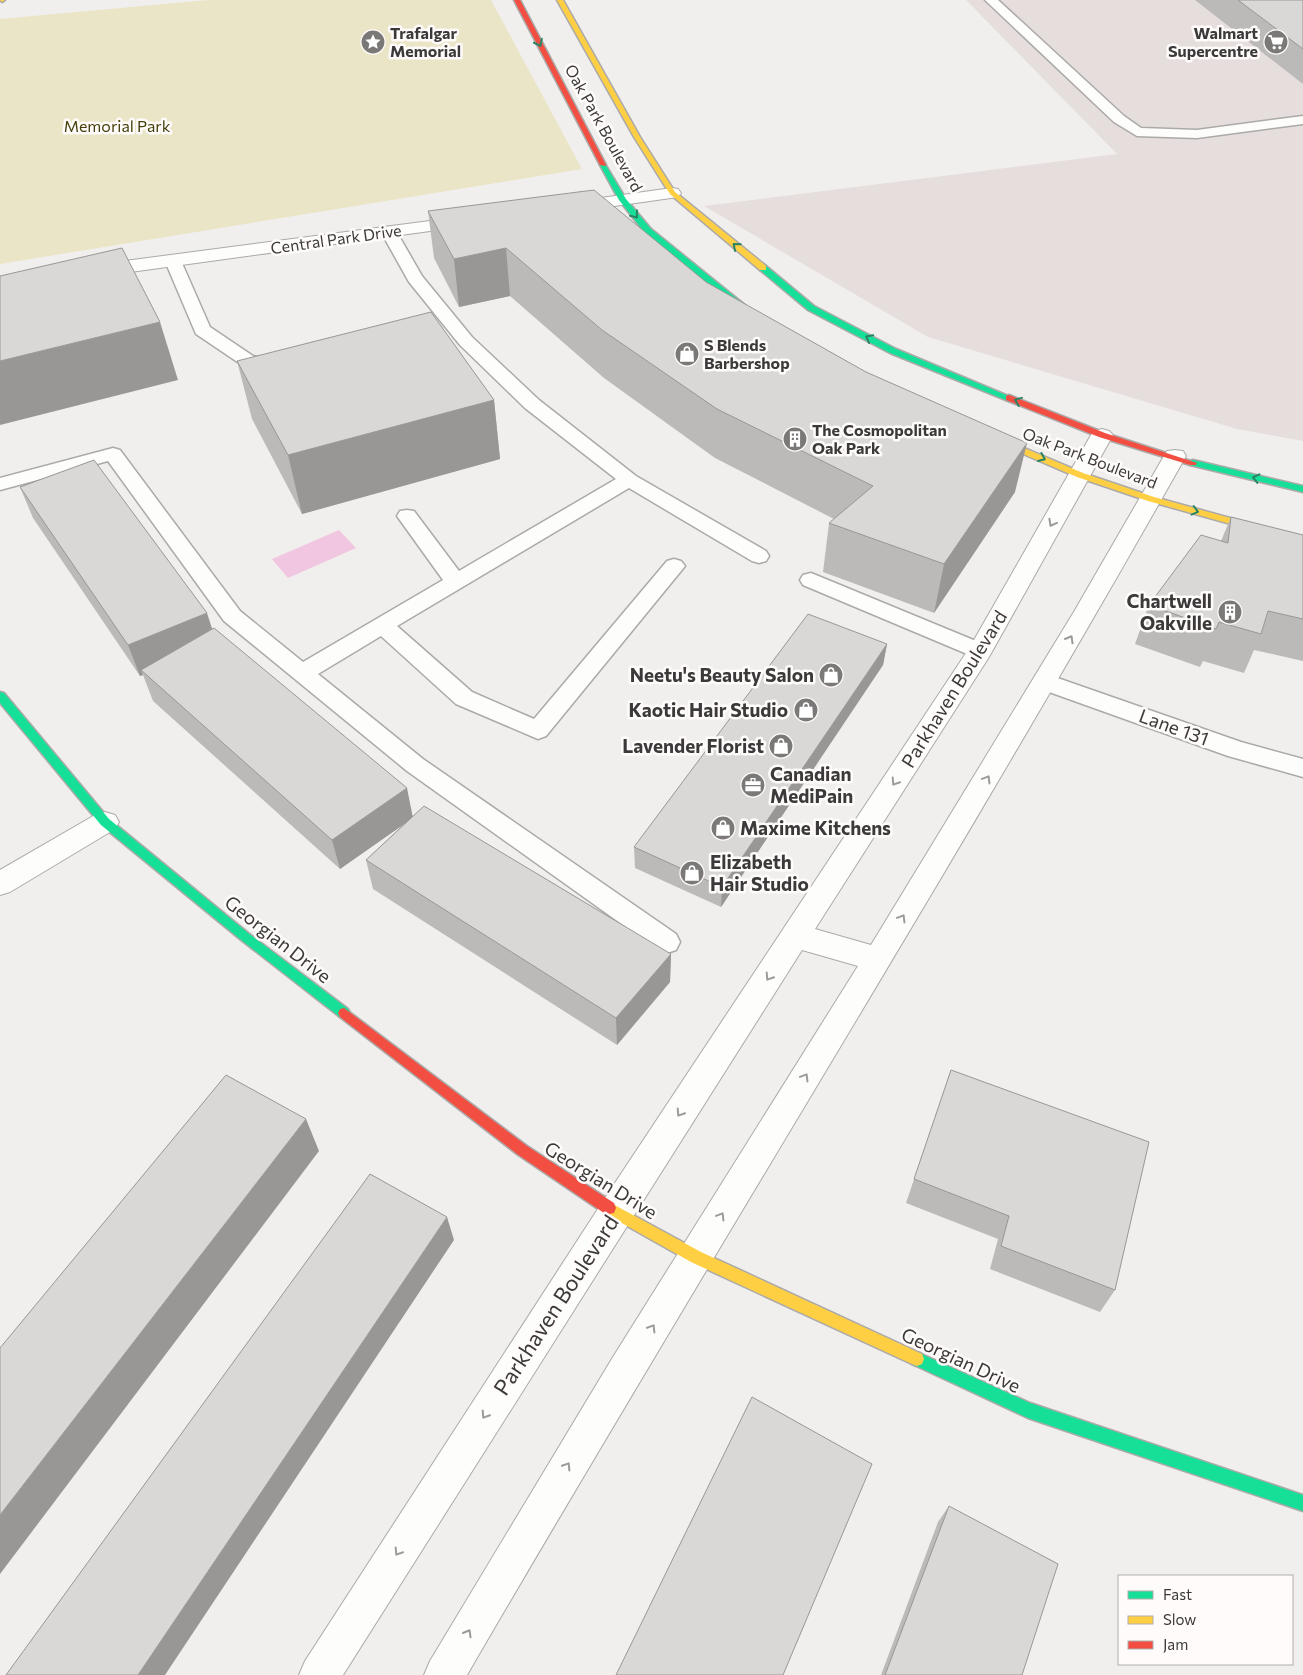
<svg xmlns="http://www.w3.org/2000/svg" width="1303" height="1675" font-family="Commissioner,sans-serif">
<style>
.built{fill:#e6dedc}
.green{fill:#eae5c7}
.water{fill:#f1c6e0}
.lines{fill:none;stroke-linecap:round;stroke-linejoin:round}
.lane-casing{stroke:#abaaa9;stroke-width:3}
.street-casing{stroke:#abaaa9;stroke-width:2}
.fast-casing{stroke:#abaaa9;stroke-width:3}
.slow-casing{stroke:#abaaa9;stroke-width:3}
.jam-casing{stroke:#abaaa9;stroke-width:3}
.lane{fill:#fdfdfc;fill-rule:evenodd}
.street{fill:#fdfdfc;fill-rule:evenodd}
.fast{fill:#16e098;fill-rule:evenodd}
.slow{fill:#ffcf43;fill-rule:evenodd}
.jam{fill:#f24e42;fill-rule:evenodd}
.wall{fill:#bbbab8}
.shaded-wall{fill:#989796}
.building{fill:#d9d8d6;stroke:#989796}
.oneway{stroke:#2a8464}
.oneway2{stroke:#9c9b9a}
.labels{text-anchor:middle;stroke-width:5;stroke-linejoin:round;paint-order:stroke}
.far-poi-label{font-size:16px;font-weight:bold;fill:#3b3939;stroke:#fffbfa;text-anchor:start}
.far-park-label{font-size:16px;fill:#463e0a;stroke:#fffbfa}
.far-street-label{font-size:16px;fill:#3b3939;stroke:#fffbfa}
.poi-label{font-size:19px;font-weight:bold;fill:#3b3939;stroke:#fffbfa;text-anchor:end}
.street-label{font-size:19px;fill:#3b3939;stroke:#fffbfa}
.near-street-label{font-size:22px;fill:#3b3939;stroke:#fffbfa}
</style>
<rect width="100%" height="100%" fill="#f1efed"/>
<path class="built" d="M966 0H1303V441L1237 429 928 337 704 206 1117 154Z"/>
<path class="green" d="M208 0H491L582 169 0 264V19Z"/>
<path class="water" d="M339 530 356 548 288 578 272 559Z"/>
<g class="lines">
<defs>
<path id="lane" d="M985 0H998L1124 116 1141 128 1197 130 1303 116V124L1197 138 1137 136 1114 122Z
M389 227 395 229 422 276 472 337 539 400 636 476 766 551 769 556 766 561 759 563 752 561 629 488 397 626 472 692 534 719 667 561 674 559 681 561 685 566 681 571 546 736 538 739 456 704 381 636 318 674 423 759 676 934 680 942 676 950 667 953 658 950 407 771 224 621 108 461 0 490V478L113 448 120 450 240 611 303 662 443 580 397 516 400 511 407 510 414 511 459 571 616 479 525 408 460 345 409 282 381 232Z
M173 256 179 257 181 261 210 327 253 356 283 361 286 365 283 369 277 370 242 365 196 334 165 261 167 257Z
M811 573 988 646 991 651 988 656 980 659 972 656 803 585 800 580 803 575Z
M1046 674 1241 742 1303 759V777L1228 756 1038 688 1035 682 1038 676Z"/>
<path id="street" d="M672 188 678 189 681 193 678 197 572 212 566 211 563 207 566 203 572 202Z
M468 216 474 217 477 221 474 225 94 277 87 275 85 271 87 267 94 265Z
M1102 429 1109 431 1113 435 989 657 815 929 871 945 1075 610 1164 456 1167 451 1175 450 1183 451 1186 456C954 867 704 1267 467 1675H424L430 1661 613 1357 858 966 802 950 343 1675H299L305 1661 603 1201 970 647 1091 435 1095 431Z
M105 812 115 815 119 822 115 829 10 892 0 895V870L95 815Z"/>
<path id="fast" d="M601 164H605L626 199 651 229 746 306V310H740L645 233 619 200 600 165Z
M760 266H766L814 306 896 349 1013 398 1009 401 1006 400 890 353 808 310 760 270Z
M1193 460 1303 486V492L1190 465V461Z
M0 692 4 693 109 819 248 933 348 1009 350 1013 348 1017 344 1018 340 1017 240 939 101 825 0 703Z
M917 1352 1030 1403 1303 1495V1511L1028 1418 912 1364 910 1359 912 1354Z"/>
<path id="slow" d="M0 0H5L2 2Z
M557 0H563L640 137 675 192 766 266V270H760L670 194 634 137Z
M991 434 1083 473 1154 497 1303 538V544L1148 501 1077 477 988 439V435Z
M609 1202 701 1252 922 1354 924 1359 922 1364 917 1366 912 1364 691 1262 604 1213 602 1208 604 1203Z"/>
<path id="jam" d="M514 0H520L606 165 605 166 600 165Z
M1009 395 1105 433 1197 463 1196 465H1190L1099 437 1006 400V396Z
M344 1008 527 1146 614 1203 616 1208 614 1213 609 1214 604 1213 517 1154 340 1017 338 1013 340 1009Z"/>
</defs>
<use href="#lane" class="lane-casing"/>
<use href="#street" class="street-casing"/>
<use href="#fast" class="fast-casing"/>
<use href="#slow" class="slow-casing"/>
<use href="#jam" class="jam-casing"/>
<use href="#lane" class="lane"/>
<use href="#street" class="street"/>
<use href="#fast" class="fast"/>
<use href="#slow" class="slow"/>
<use href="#jam" class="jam"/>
</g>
<path class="wall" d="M1195 0H1303V84Z
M428 211 706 282 1015 492 934 613 823 572 829 523 834 519 715 458 604 378 510 296 459 307 434 258Z
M237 361 494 400 500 459 302 514 252 419Z
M20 487 213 629 413 816 671 954 670 982 617 1045 373 889 366 860 405 823 340 869 153 701 143 675 140 676 33 518Z
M1231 517 1303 535V661L1254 650 1244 673 1203 661 1200 667 1135 644 1149 605 1221 541Z
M887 644 883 665 721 907 635 868 634 847Z
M951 1070 1115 1290 1100 1312 990 1269 998 1239 906 1203Z
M949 1506 1022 1675H881L938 1522Z"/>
<path class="shaded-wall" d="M506 248 510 296 459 307 454 259Z
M160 322 178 380 0 425V361Z
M494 400 500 459 302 514 288 455Z
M1027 443 1015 492 934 613 944 564Z
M207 613 217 644 141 670 143 675 140 676 128 645Z
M887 644 883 665 721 907 722 887Z
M407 788 413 818 340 869 332 840Z
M671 954 670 982 617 1045 616 1018Z
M306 1119 319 1151 0 1574V1515Z
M447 1217 454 1240 165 1675H138Z"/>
<path class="building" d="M1238 0H1303V49Z
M594 190 706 282 866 372 1027 443 944 564 829 523 873 486 717 409 602 330 506 248 454 259 428 211Z
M122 248 160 322 0 361V276Z
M431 312 494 400 288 455 237 361Z
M94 460 207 613 128 645 20 487Z
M1231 517 1303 535V619L1268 611 1261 634 1219 622 1216 629 1149 605 1201 535 1228 543Z
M808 614 887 644 722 887 634 847Z
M214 628 407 788 332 840 141 670Z
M424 806 671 954 616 1018 366 860Z
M951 1070 1149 1142 1115 1290 1001 1246 1009 1216 914 1179Z
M226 1075 306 1119 0 1515V1348Z
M370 1174 447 1217 138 1675H6Z
M752 1397 872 1464 783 1675H616Z
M949 1506 1058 1564 1022 1675H885Z"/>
<defs><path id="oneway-chevron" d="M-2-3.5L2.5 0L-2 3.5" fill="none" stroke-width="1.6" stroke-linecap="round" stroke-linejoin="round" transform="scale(1.25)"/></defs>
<g class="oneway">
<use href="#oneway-chevron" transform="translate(539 43) rotate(63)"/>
<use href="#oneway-chevron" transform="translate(635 215) rotate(52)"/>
<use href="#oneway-chevron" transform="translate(736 246) rotate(-140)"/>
<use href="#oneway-chevron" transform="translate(869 338) rotate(-152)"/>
<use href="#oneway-chevron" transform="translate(1018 401) rotate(-158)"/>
<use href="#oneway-chevron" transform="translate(1042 458) rotate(23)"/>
<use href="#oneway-chevron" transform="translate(1256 478) rotate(-166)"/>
<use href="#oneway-chevron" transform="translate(1195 511) rotate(15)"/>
</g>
<g class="oneway2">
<use href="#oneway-chevron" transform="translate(1052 523) rotate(119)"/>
<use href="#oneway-chevron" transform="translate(1070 639) rotate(-60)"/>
<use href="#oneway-chevron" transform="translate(987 779) rotate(-59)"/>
<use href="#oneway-chevron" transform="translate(895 782) rotate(123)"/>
<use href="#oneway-chevron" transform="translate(902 918) rotate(-59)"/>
<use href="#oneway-chevron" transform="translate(769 977) rotate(123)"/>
<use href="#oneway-chevron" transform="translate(805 1077) rotate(-59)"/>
<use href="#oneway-chevron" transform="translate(680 1113) rotate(123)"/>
<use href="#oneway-chevron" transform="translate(721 1216) rotate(-59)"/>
<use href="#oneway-chevron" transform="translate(652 1328) rotate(-58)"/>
<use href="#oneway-chevron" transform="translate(485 1415) rotate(123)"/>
<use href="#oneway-chevron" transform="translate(567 1466) rotate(-58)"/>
<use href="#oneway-chevron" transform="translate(398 1552) rotate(123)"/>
<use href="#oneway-chevron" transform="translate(468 1633) rotate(-60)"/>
</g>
<defs>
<symbol id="sight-disc" viewBox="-11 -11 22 22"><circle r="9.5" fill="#7b7978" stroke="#fffbfa"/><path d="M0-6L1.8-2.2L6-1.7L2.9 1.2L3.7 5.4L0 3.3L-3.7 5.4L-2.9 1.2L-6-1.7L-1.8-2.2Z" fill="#fff"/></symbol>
<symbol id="supermarket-disc" viewBox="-11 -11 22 22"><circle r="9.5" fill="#7b7978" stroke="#fffbfa"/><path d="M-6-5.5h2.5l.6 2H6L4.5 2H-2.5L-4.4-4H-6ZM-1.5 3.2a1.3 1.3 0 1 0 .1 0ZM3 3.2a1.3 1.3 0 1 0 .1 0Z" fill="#fff"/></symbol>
<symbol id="shop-disc" viewBox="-11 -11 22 22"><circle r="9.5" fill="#7b7978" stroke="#fffbfa"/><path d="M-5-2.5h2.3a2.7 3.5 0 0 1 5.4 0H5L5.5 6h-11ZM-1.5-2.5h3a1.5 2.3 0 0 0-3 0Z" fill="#fff"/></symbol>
<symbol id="building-disc" viewBox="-11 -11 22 22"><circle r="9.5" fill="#7b7978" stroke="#fffbfa"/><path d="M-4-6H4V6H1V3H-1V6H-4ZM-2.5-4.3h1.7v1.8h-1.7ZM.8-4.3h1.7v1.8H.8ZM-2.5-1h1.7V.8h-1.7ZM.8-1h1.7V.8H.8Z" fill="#fff"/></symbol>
<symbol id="office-disc" viewBox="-11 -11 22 22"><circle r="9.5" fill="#7b7978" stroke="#fffbfa"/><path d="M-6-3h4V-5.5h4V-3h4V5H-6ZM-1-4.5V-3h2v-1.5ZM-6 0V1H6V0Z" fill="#fff"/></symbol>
</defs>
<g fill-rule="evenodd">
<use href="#sight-disc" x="359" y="28" width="28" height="28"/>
<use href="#supermarket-disc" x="1262" y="28" width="28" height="28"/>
<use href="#shop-disc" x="673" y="340" width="28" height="28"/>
<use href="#building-disc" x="781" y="425" width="28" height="28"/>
<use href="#building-disc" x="1216" y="598" width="28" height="28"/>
<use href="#shop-disc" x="817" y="661" width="28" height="28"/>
<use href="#shop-disc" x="792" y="696" width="28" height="28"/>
<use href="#shop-disc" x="767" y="732" width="28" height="28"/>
<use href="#office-disc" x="739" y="771" width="28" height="28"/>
<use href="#shop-disc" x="709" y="814" width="28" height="28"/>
<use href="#shop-disc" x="678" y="859" width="28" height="28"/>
</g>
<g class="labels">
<g class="far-poi-label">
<text x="390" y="39">Trafalgar<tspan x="390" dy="18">Memorial</tspan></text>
<text x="1258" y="39" text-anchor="end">Walmart<tspan x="1258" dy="18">Supercentre</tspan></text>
<text x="704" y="351">S Blends<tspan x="704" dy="18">Barbershop</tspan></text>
<text x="812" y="436">The Cosmopolitan<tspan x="812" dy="18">Oak Park</tspan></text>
</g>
<g class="far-park-label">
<text x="117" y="132">Memorial Park</text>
</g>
<g class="far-street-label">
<text transform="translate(604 128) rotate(61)" y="6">Oak Park Boulevard</text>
<text transform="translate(336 239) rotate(-8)" y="6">Central Park Drive</text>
<text transform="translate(1090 458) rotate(21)" y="6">Oak Park Boulevard</text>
</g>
<g class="poi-label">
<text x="1212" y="608">Chartwell<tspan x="1212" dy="22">Oakville</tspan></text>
<text x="814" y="682">Neetu's Beauty Salon</text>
<text x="788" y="717">Kaotic Hair Studio</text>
<text x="764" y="753">Lavender Florist</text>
<text x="770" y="781" text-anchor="start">Canadian<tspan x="770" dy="22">MediPain</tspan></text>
<text x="740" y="835" text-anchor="start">Maxime Kitchens</text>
<text x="710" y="869" text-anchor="start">Elizabeth<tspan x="710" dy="22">Hair Studio</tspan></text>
</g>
<g class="street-label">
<text transform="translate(954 689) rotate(-58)" y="7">Parkhaven Boulevard</text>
<text transform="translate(1174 727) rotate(20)" y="7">Lane 131</text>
<text transform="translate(278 939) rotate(38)" y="7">Georgian Drive</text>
<text transform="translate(601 1180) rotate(32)" y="7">Georgian Drive</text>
<text transform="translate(961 1360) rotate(25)" y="7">Georgian Drive</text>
</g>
<g class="near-street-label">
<text transform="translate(556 1305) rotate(-57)" y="8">Parkhaven Boulevard</text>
</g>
</g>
<rect x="1118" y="1575" width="175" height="90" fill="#fffbfa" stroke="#b1adad"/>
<rect x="1128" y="1591" width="25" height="8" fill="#16e098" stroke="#b1adad"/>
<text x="1163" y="1600" font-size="15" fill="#3b3939">Fast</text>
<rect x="1128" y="1616" width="25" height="8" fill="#ffcf43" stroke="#b1adad"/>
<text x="1163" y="1625" font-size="15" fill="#3b3939">Slow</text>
<rect x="1128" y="1641" width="25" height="8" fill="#f24e42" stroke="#b1adad"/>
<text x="1163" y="1650" font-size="15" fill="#3b3939">Jam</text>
</svg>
